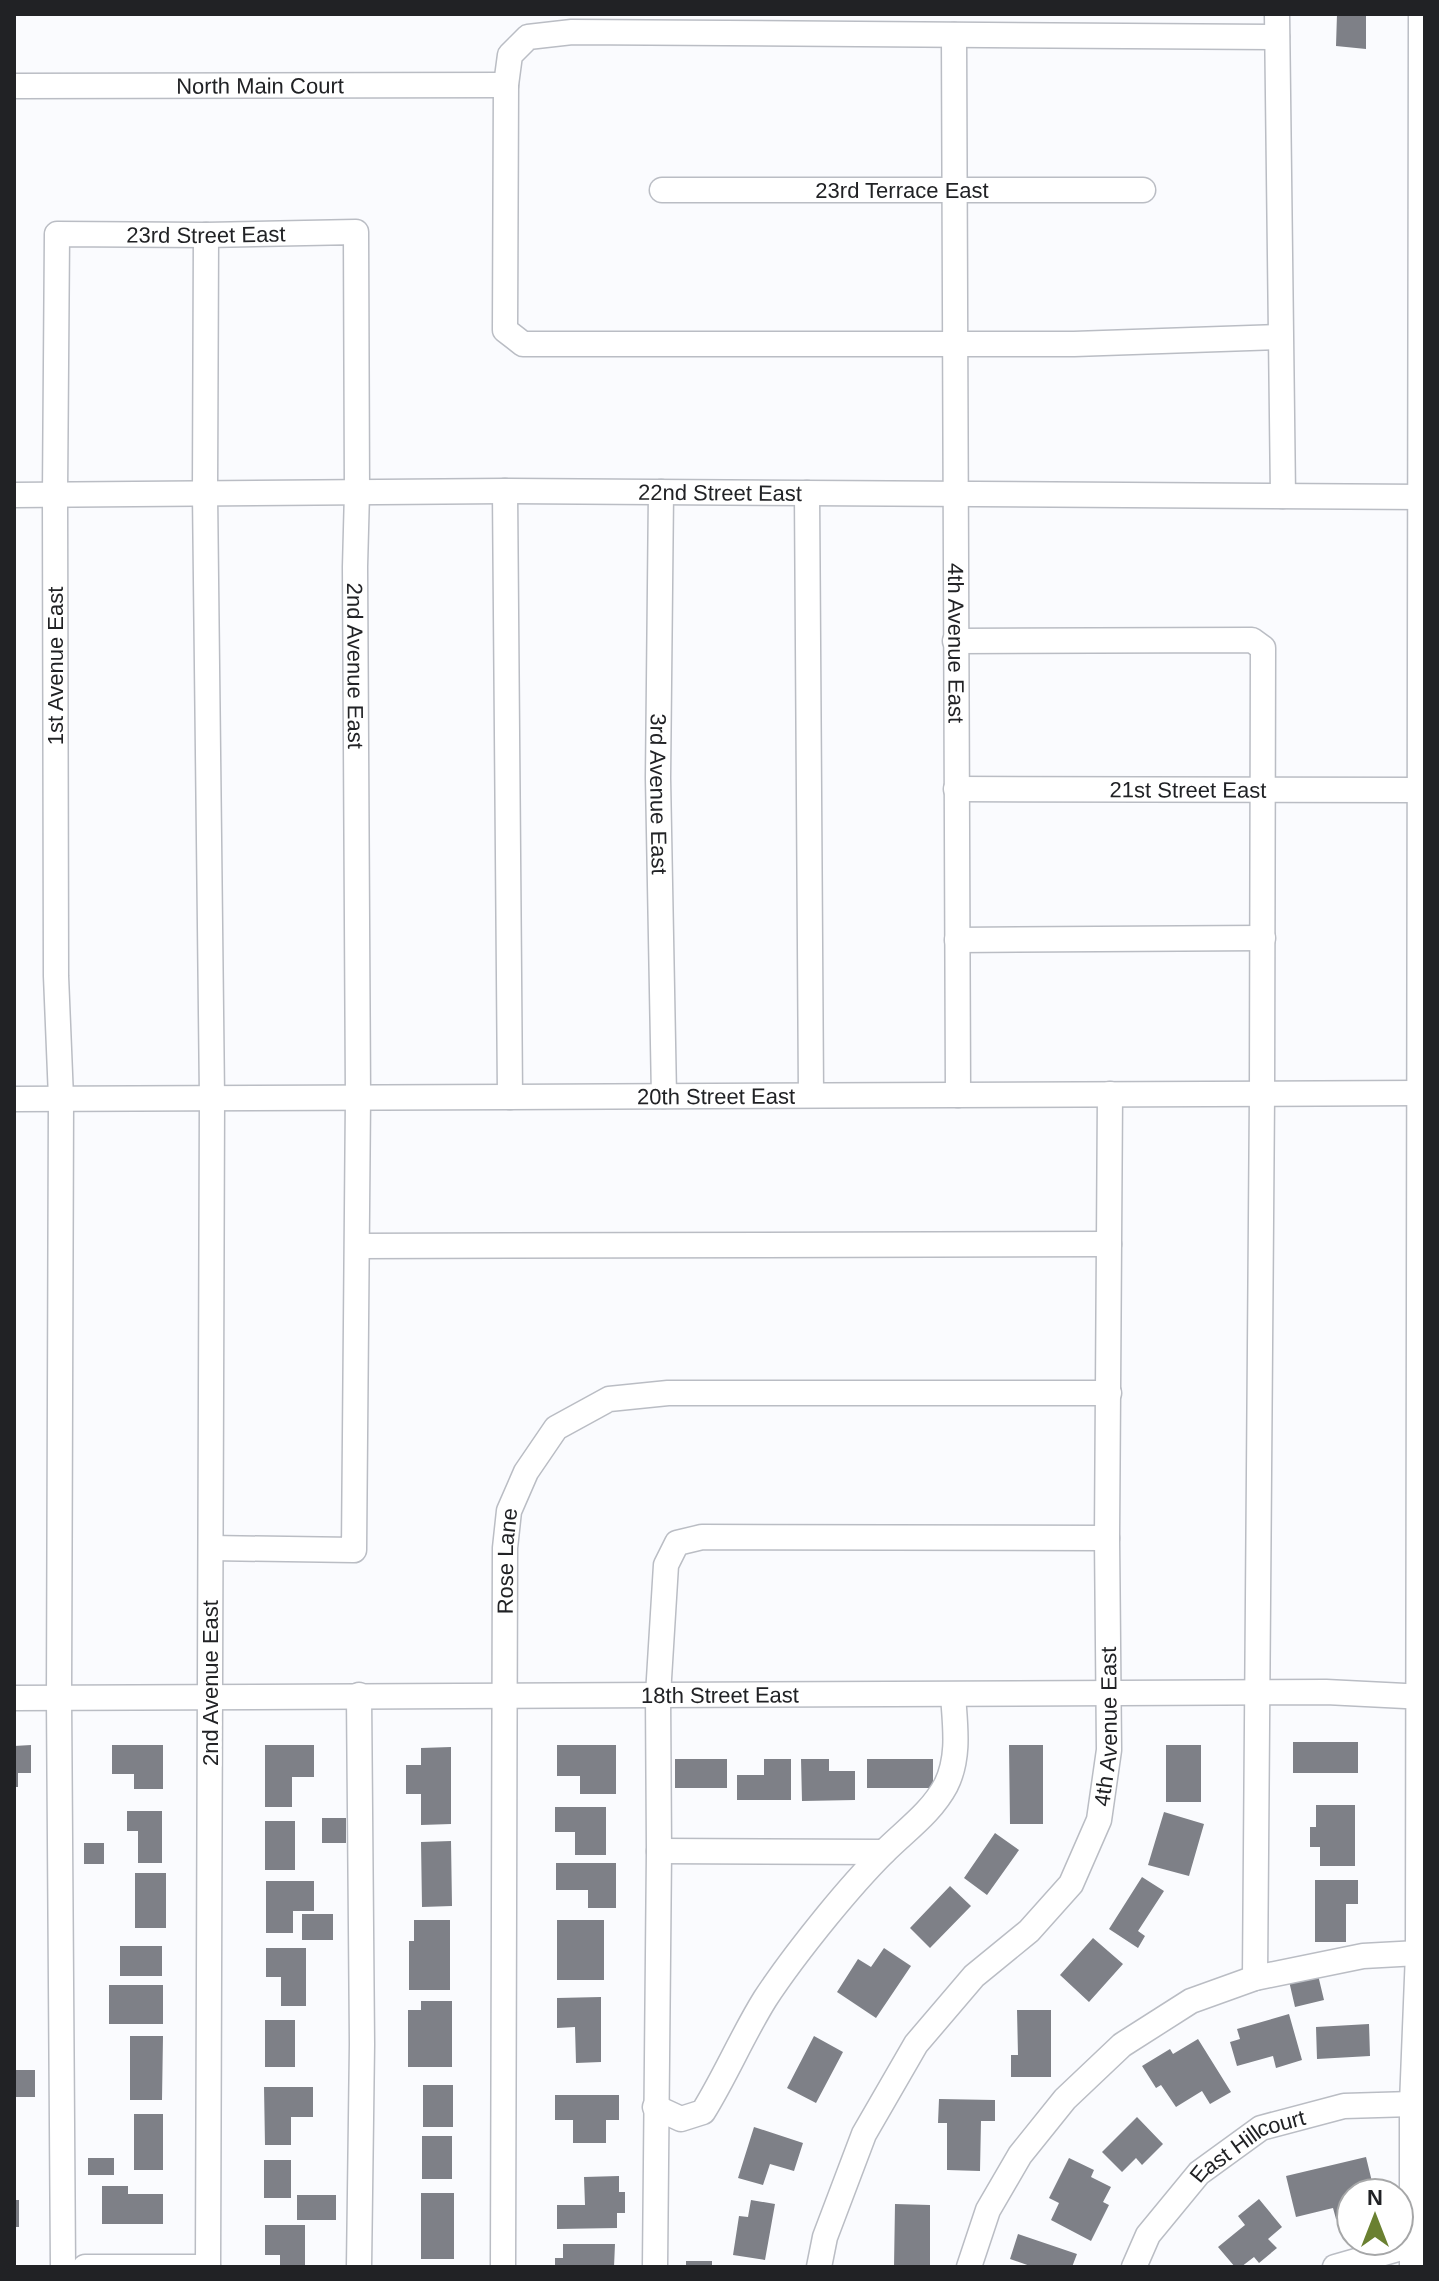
<svg xmlns="http://www.w3.org/2000/svg" width="1439" height="2281" font-family="Arial,sans-serif">
<style>
.building{fill:#7e8087}
.lines{fill:none;stroke-linecap:round;stroke-linejoin:round}
.minor-casing{stroke:#babdc4;stroke-width:27}
.minor{stroke:#fff;stroke-width:24}
.labels{text-anchor:middle;stroke-width:7;stroke-linejoin:round;paint-order:stroke}
.street-label{font-size:22px;fill:#212225;stroke:#fff}
</style>
<rect width="100%" height="100%" fill="#fafbfe"/>
<path class="building" d="M1337 14H1366V49L1336 46Z
M1293 1742H1358V1773H1293Z
M31 1745V1773H18V1787H14V1746Z
M112 1745H163V1789H134V1774H112Z
M265 1745H314V1777H292V1807H265Z
M557 1745H616V1794H580V1776H557Z
M1009 1745H1043V1824H1010Z
M1166 1745H1201V1802H1166Z
M451 1747V1824L421 1825V1794H406V1765H421V1748Z
M675 1759H727V1788H675Z
M764 1759H791V1800H737V1775H764Z
M801 1759H829V1771H855V1800L802 1801Z
M867 1759H933V1788H867Z
M1316 1805H1355V1866H1320V1847H1310V1827H1316Z
M555 1807H606V1855H575V1832H555Z
M127 1811H162V1863H138V1831H127Z
M1164 1812 1204 1824 1189 1876 1148 1865Z
M322 1818H346V1843H322Z
M265 1821H295V1870H265Z
M995 1833 1019 1850 987 1895 964 1878Z
M451 1841 452 1906 422 1907 421 1842Z
M84 1843H104V1864H84Z
M556 1863H616V1908H588V1890H556Z
M135 1873H166V1928H135Z
M1142 1877 1164 1891 1138 1931 1145 1936 1138 1948 1109 1929Z
M1315 1880H1358V1904H1346V1942H1315Z
M266 1881H314V1911H293V1933H266Z
M950 1886 971 1906 930 1948 910 1928Z
M302 1914H333V1940H302Z
M414 1920H450V1990H409V1941H414Z
M557 1920H604V1980H557Z
M1093 1938 1123 1964 1089 2002 1060 1975Z
M120 1946H162V1976H120Z
M266 1948H306V2006H281V1977H266Z
M884 1948 911 1966 876 2018 837 1992 858 1959 871 1967Z
M1318 1975 1324 2000 1295 2007 1289 1981Z
M109 1985H163V2024H109Z
M601 1997V2062L576 2063 575 2027 557 2028V1998Z
M421 2001H452V2067H408V2010H421Z
M1017 2010H1051V2077H1011V2055H1018Z
M1289 2014 1302 2060 1276 2068 1273 2056 1237 2066 1230 2042 1240 2039 1237 2029Z
M265 2020H295V2067H265Z
M1369 2024 1370 2056 1317 2059 1316 2027Z
M130 2036H163L162 2100H130Z
M814 2036 843 2052 816 2103 787 2088Z
M1198 2039 1231 2092 1210 2104 1202 2091 1176 2107 1161 2085 1156 2088 1142 2066 1170 2049 1173 2054Z
M16 2070H35V2097H16Z
M423 2085H453V2127H423Z
M264 2087H313V2117H291V2145H265Z
M555 2095H619V2120H606V2143H573V2120H555Z
M939 2099 995 2100V2121H981L980 2171 947 2170V2123H938Z
M134 2114H163V2170H134Z
M1137 2117 1163 2144 1142 2165 1136 2158 1122 2172 1102 2152Z
M754 2127 803 2143 794 2171 770 2164 763 2185 738 2178Z
M422 2136H452V2179H422Z
M1366 2157 1374 2190 1351 2193V2215L1336 2219 1333 2208 1296 2217 1286 2176Z
M88 2158H114V2175H88Z
M1069 2158 1094 2170 1091 2177 1111 2187 1103 2202 1109 2205 1091 2241 1051 2220 1059 2203 1049 2198Z
M264 2160H291V2198H264Z
M619 2176V2192H625V2213H617V2228L557 2229V2205H585L584 2177Z
M102 2186H128V2194H163V2224H102Z
M421 2193H454V2259H421Z
M297 2195H336V2220H297Z
M1259 2199 1282 2227 1268 2239 1277 2248 1259 2263 1254 2257 1241 2267H1235L1218 2247 1245 2225 1238 2216Z
M14 2200H19V2227H14Z
M751 2200 775 2204 765 2260 733 2255 739 2216 748 2217Z
M895 2204 930 2205V2267H894Z
M265 2225H305V2267H280V2255H265Z
M1018 2234 1077 2254 1072 2267H1033L1010 2259Z
M563 2244H615L614 2267H555V2258H563Z
M686 2261H712V2267H686Z"/>
<g class="lines">
<defs>
<g id="minor">
<path d="M1277 14 1283 496"/>
<path id="s1" d="M954 35 958 1095"/>
<path d="M1277 37 572 32 528 37 510 55 506 85 505 330 523 344H1074L1280 337"/>
<path id="s2" d="M14 86 506 85"/>
<path id="s3" d="M662 190H1143"/>
<path d="M206 235 205 493 212 1098 208 2267"/>
<path d="M505 491 510 1097"/>
<path id="s4" d="M661 492 658 778 664 1096"/>
<path d="M807 493 811 1095"/>
<path id="s5" d="M14 495 505 491 1425 497"/>
<path d="M955 641 1252 640 1263 648 1262 1094 1255 1978"/>
<path id="s6" d="M956 789 1420 790"/>
<path d="M957 940 1263 938"/>
<path id="s7" d="M14 1099 1419 1093"/>
<path d="M358 1246 1109 1244"/>
<path id="s8" d="M14 1698 1326 1692 1425 1697"/>
<path d="M659 1851 884 1852"/>
<path d="M655 2107 681 2119 703 2112C726 2075 742 2036 765 1999 784 1970 805 1943 827 1916 845 1894 864 1872 884 1852 906 1830 931 1813 946 1785 960 1757 955 1725 953 1695"/>
<path id="s9" d="M63 2267 59 1698 61 1098 56 976 55 494 57 234 206 235 356 232 357 492 355 567 358 1097 354 1550 211 1548"/>
<path d="M85 2267H208"/>
<path d="M359 2267 362 2044 359 1695"/>
<path id="s10" d="M503 2267 505 1548 509 1511 526 1472 556 1428 609 1399 668 1393H1109"/>
<path d="M655 2267 659 1851 658 1695 666 1565 677 1543 702 1537 1107 1538"/>
<path id="s11" d="M819 2267 825 2237 864 2134 916 2044 974 1976 1029 1931 1071 1884 1099 1820 1109 1750 1107 1538 1110 1094"/>
<path d="M969 2267 988 2210 1020 2155 1065 2099 1122 2045 1191 2001 1255 1978 1363 1956 1418 1953"/>
<path id="s12" d="M1134 2267 1148 2235 1199 2173 1261 2128 1344 2106 1412 2104"/>
<path d="M1335 2267 1412 2245"/>
<path d="M1412 2267V2104L1418 1953 1421 14"/>
</g>
</defs>
<use href="#minor" class="minor-casing"/>
<use href="#minor" class="minor"/>
</g>
<g class="labels">
<g class="street-label">
<text dy="8" stroke="none"><textPath href="#s2" startOffset="246">North Main Court</textPath></text>
<text dy="8" stroke="none"><textPath href="#s3" startOffset="240">23rd Terrace East</textPath></text>
<text dy="8" stroke="none"><textPath href="#s9" startOffset="2182">23rd Street East</textPath></text>
<text dy="8" stroke="none"><textPath href="#s5" startOffset="706">22nd Street East</textPath></text>
<text dy="8" stroke="none"><textPath href="#s1" startOffset="608">4th Avenue East</textPath></text>
<text dy="8" stroke="none"><textPath href="#s9" startOffset="2766">2nd Avenue East</textPath></text>
<text transform="translate(55 666) rotate(-90)" y="8">1st Avenue East</text>
<text dy="8" stroke="none"><textPath href="#s6" startOffset="232">21st Street East</textPath></text>
<text dy="8" stroke="none"><textPath href="#s4" startOffset="302">3rd Avenue East</textPath></text>
<text dy="8" stroke="none"><textPath href="#s7" startOffset="702">20th Street East</textPath></text>
<text dy="8" stroke="none"><textPath href="#s10" startOffset="706">Rose Lane</textPath></text>
<text transform="translate(210 1683) rotate(-90)" y="8">2nd Avenue East</text>
<text dy="8" stroke="none"><textPath href="#s8" startOffset="706">18th Street East</textPath></text>
<text dy="8" stroke="none"><textPath href="#s11" startOffset="632">4th Avenue East</textPath></text>
<text dy="8" stroke="none"><textPath href="#s12" startOffset="172">East Hillcourt</textPath></text>
</g>
</g>
<rect width="1439" height="2281" fill="none" stroke="#212225" stroke-width="32"/>
<g transform="translate(1375 2217)"><circle r="38" fill="#ffffff" stroke="#a6a7a8" stroke-width="2"/>
<path d="M0-6L14 30L0 20L-14 30Z" fill="#6a8031"/>
<text y="-12" font-size="22" font-weight="bold" text-anchor="middle" fill="#212225">N</text>
</g>
</svg>
